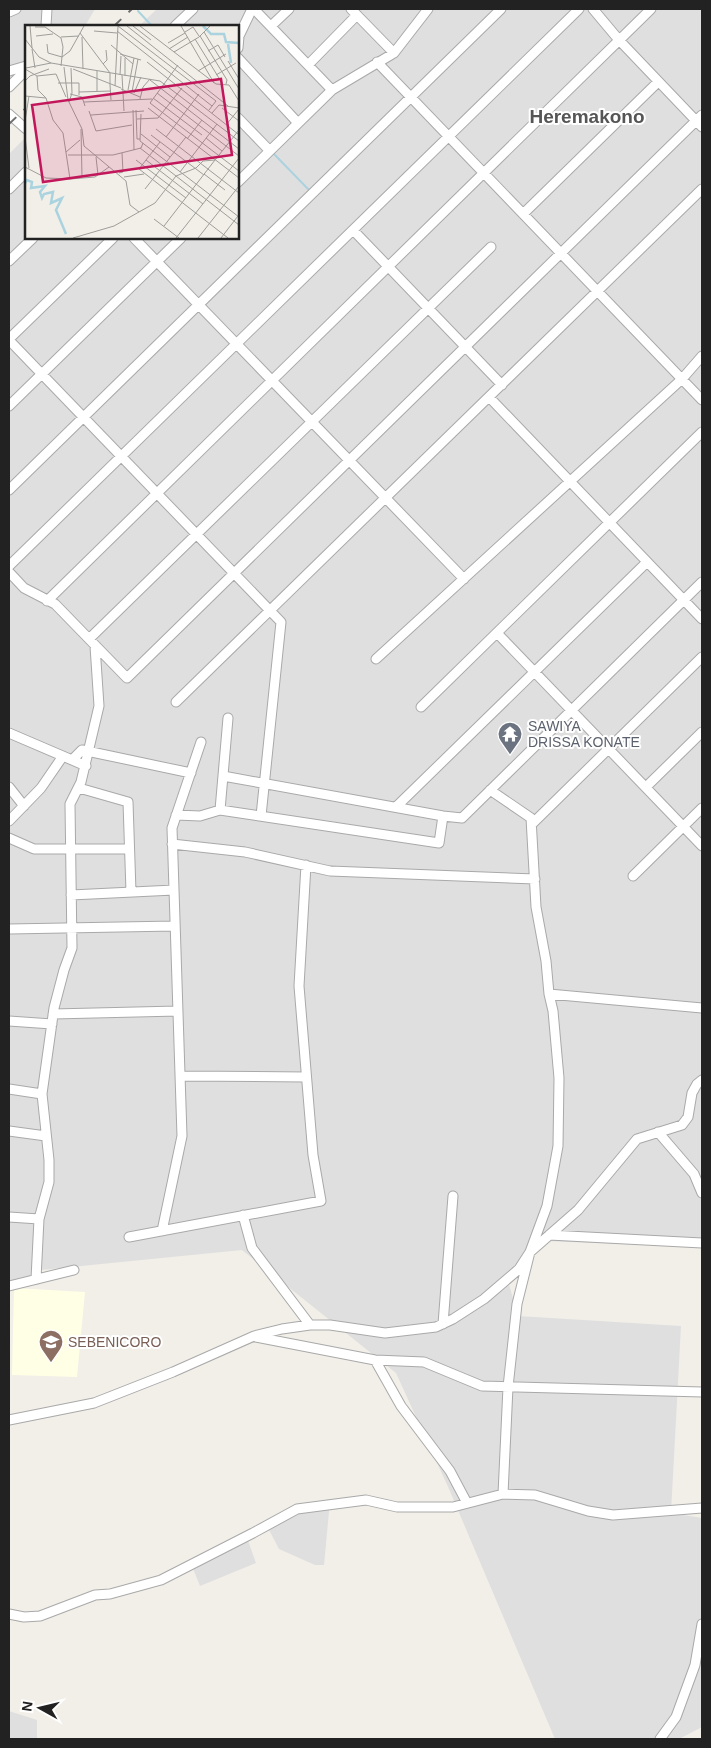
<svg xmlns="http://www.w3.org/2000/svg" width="711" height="1748" font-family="Arial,sans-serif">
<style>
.residential{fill:#e0dfdf}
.education{fill:#ffffe5}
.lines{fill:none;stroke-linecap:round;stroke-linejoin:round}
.stream{stroke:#aad3df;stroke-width:2}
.minor-casing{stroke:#a9a9a9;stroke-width:11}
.minor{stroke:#fff;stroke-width:9}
.rail{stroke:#707070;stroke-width:2;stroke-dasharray:10 10;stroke-linecap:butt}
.labels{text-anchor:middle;stroke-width:4;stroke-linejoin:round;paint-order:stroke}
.worship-label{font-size:14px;fill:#5b616d;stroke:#fff;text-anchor:start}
.education-label{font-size:14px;fill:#785e54;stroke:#fff;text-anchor:start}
.district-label{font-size:19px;font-weight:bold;fill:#555;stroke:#fff}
.inset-river{fill:none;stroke:#aad3df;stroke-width:2.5}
.inset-road{fill:none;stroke:#9f9d99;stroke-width:1}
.view{fill:#c2185b;fill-opacity:0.15;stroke:#c2185b;stroke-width:2.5}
.inset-edge{fill:none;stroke:#222;stroke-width:2.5}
</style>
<rect width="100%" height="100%" fill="#f2efe9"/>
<path class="residential" d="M9 9H95L85 26H26V71L9 81Z
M157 9H702V1247L545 1241 508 1281 518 1316 681 1326 671 1513 702 1518V1727L679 1739H555L449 1489 396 1373 242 1250 41 1270 39 1285 9 1281V154L26 137V238H238V26H139Z
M330 1501 324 1565H315L279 1549 269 1530V1521Z
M247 1538 256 1563 200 1586 192 1566Z
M9 1711 37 1720V1739H9Z"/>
<path class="education" d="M14 1288 85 1292 77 1377 12 1375Z"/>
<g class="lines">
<path class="stream" d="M138 11 152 26
M272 152 310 191"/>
<defs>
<path id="minor" d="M254 9 332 90
M351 9 394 53
M593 9 619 40 702 127
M9 12 16 9
M46 26 47 9
M175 26 193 9
M271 26 289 9
M238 48 239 36 252 9
M238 58 298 123
M377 62 702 400
M308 65 357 15
M9 71 26 66
M9 87 26 70
M9 114 26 129
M238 118 269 150
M238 182 332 90 394 53 428 9
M9 189 26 172
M523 214 658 82
M353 230 502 385
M134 238 464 579
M9 261 33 238
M9 339 113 238
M9 340 281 622 261 816
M489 397 702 619
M9 406 181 238
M9 490 501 9
M9 566 579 9
M9 572 24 588 55 604 127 678 702 115
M47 601 651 9
M497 633 702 846
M89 639 491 247
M376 659 682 379 702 356
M176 702 702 189
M421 707 702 432
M9 733 86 766
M72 760 82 750 191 773
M223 776 443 816 462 818 702 582
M9 787 24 806
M646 787 702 732
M79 788 128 802 131 892
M490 790 531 818 536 907 546 961 549 994 553 1011 559 1078 558 1146 547 1206 530 1252 517 1304 508 1387 503 1494
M397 806 647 562
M220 810 228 718
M176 815 200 816 220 810 439 843 443 816
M9 821 41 788 63 756
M532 824 702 657
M9 838 34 849H129
M172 844 245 852 330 871 535 879
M633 876 702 808
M71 895 174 890
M9 929 175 926
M549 994 702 1008
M53 1014 178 1011
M9 1021 52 1024
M180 1076 306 1077
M9 1089 42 1094
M9 1131 46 1136
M658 1132 694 1174 702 1193
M243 1215 252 1248 310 1325
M9 1217 39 1219
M162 1231 182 1136 172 828 201 742
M549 1235 702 1243
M129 1237 321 1201 313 1155 299 986 306 865
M36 1279 39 1219 49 1182V1160L42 1094 54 1008 64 970 72 948 70 804 81 782 99 706 95 646
M9 1286 74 1270
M443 1324 453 1196
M256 1337 375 1360 424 1362 482 1386 702 1392
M375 1360 401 1406 450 1471 467 1503
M9 1420 94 1403 173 1372 254 1336 282 1329 310 1325H330L385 1333 436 1327 453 1319 484 1299 519 1269 530 1252 578 1210 637 1139 682 1125 688 1117 692 1093 697 1084 702 1080
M9 1614 24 1617 40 1616 95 1595 110 1594 161 1580 253 1533 297 1509 366 1500 397 1507H453L503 1494 535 1495 588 1511 613 1515 702 1508
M660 1739 676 1717 695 1665 702 1624"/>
</defs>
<use href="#minor" class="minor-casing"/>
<use href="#minor" class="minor"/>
<path class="rail" d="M114 26 132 9
M9 124 26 108"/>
</g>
<defs>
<symbol id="temple-pin" viewBox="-11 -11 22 30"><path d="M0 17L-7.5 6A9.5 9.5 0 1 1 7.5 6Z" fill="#6b7280" stroke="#fff"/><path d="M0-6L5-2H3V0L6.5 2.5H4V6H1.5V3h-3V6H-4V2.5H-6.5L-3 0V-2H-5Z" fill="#fff"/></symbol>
<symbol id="school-pin" viewBox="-11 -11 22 30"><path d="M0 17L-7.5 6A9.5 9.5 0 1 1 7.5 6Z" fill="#8d6e63" stroke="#fff"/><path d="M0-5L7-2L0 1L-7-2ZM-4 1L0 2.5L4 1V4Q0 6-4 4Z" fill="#fff"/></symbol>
</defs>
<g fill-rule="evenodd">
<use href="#temple-pin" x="496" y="720" width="28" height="38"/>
<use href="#school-pin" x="37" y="1328" width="28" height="38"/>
</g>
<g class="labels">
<g class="worship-label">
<text x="528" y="731">SAWIYA<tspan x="528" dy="16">DRISSA KONATE</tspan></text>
</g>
<g class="education-label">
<text x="68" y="1347">SEBENICORO</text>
</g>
<g class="district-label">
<text x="587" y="123">Heremakono</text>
</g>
</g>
<g transform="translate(25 25)">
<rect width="214" height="214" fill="#f2efe9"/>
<path class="inset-river" d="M178 1 186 9H199L201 17 214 18M203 19 206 38M0 158 2 155 7 157 6 163 20 161 15 167 17 173 19 169 28 167 26 178 37 173 31 185 41 209"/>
<path class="inset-road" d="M5 1 7 23M93 1 191 76 184 85M102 1 203 81M108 1 126 15M115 1 191 59 204 60 214 76M156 1 189 58M10 2H20L36 13 38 22 36 41M69 6 92 8M92 6 187 81M160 7 168 2 174 11M179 7 214 64M55 8 85 48V60M11 11 28 9M175 11 202 55 201 59M36 12 54 11M57 12 58 44M0 14 14 32 26 38 135 56 214 116M170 14 197 58M143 18 160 8M22 19 23 28 37 32 45 26 59 1M86 20 108 39M7 24 10 43M144 24 163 12M183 26 193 20 200 32M149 27 174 12 185 1M95 29 116 35M203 36 214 54M122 37 213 109M78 39 82 35 81 25M153 40 125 78 214 146M39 42 43 75 57 104 59 121 101 156 105 180 114 187M1 43 26 38M0 44 12 51 13 65 21 73 28 95 38 108 45 154M48 44 96 63M72 46V66M173 46 201 29M95 50 96 31M97 50 99 86M191 50 211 38M12 51 31 49 41 72M100 51V33M125 55 214 124M0 56 5 51 24 44M33 58H54V70M85 60 86 75M90 61 93 1M96 64 115 72M103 65 109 33M54 67 86 66M107 67 113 34M109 68 116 52M132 68 214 131M45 69 57 72 60 81M0 71 21 73M128 73 177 110M115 74 118 62 125 54M44 77 47 68 46 43M59 77 127 74M123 83 214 153M197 83 214 96M108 85 109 125M111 85 112 114H115M64 86 71 106 107 100M187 88 194 80 214 83M116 89 115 116 214 192M66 90 119 86M112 94 133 93 157 63M0 96 4 71M201 100 214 84M56 104 57 152M131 104 214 168M116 109 145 132M126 110 179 150M0 112 4 143M141 112 174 69M181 113 197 126M162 114 177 95M135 117 114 144 203 213M115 123 214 200M41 127 55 115M43 130H88L116 123 118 118M71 132 73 150M111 135 161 173M121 135 178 179M0 142 21 153 45 154 70 152 84 142M155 147 192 99M94 148 98 147 97 128M179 149 200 165M99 152 119 149M120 164 161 112M129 194 154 213M139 201 190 135M48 213 89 201 130 178 151 151 171 143 178 136 190 135 214 105M151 213 214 133M173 213 214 161M196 213 213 191"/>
<path class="view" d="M196 54 207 130 18 157 7 80Z"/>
<rect width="214" height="214" class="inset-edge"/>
</g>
<rect width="711" height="1748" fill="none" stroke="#222222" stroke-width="20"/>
<g transform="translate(40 1708) rotate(278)" stroke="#ffffff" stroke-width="4" paint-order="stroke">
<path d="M0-4L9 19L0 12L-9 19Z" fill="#222222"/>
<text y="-8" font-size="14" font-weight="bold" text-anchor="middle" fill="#222222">N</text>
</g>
</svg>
